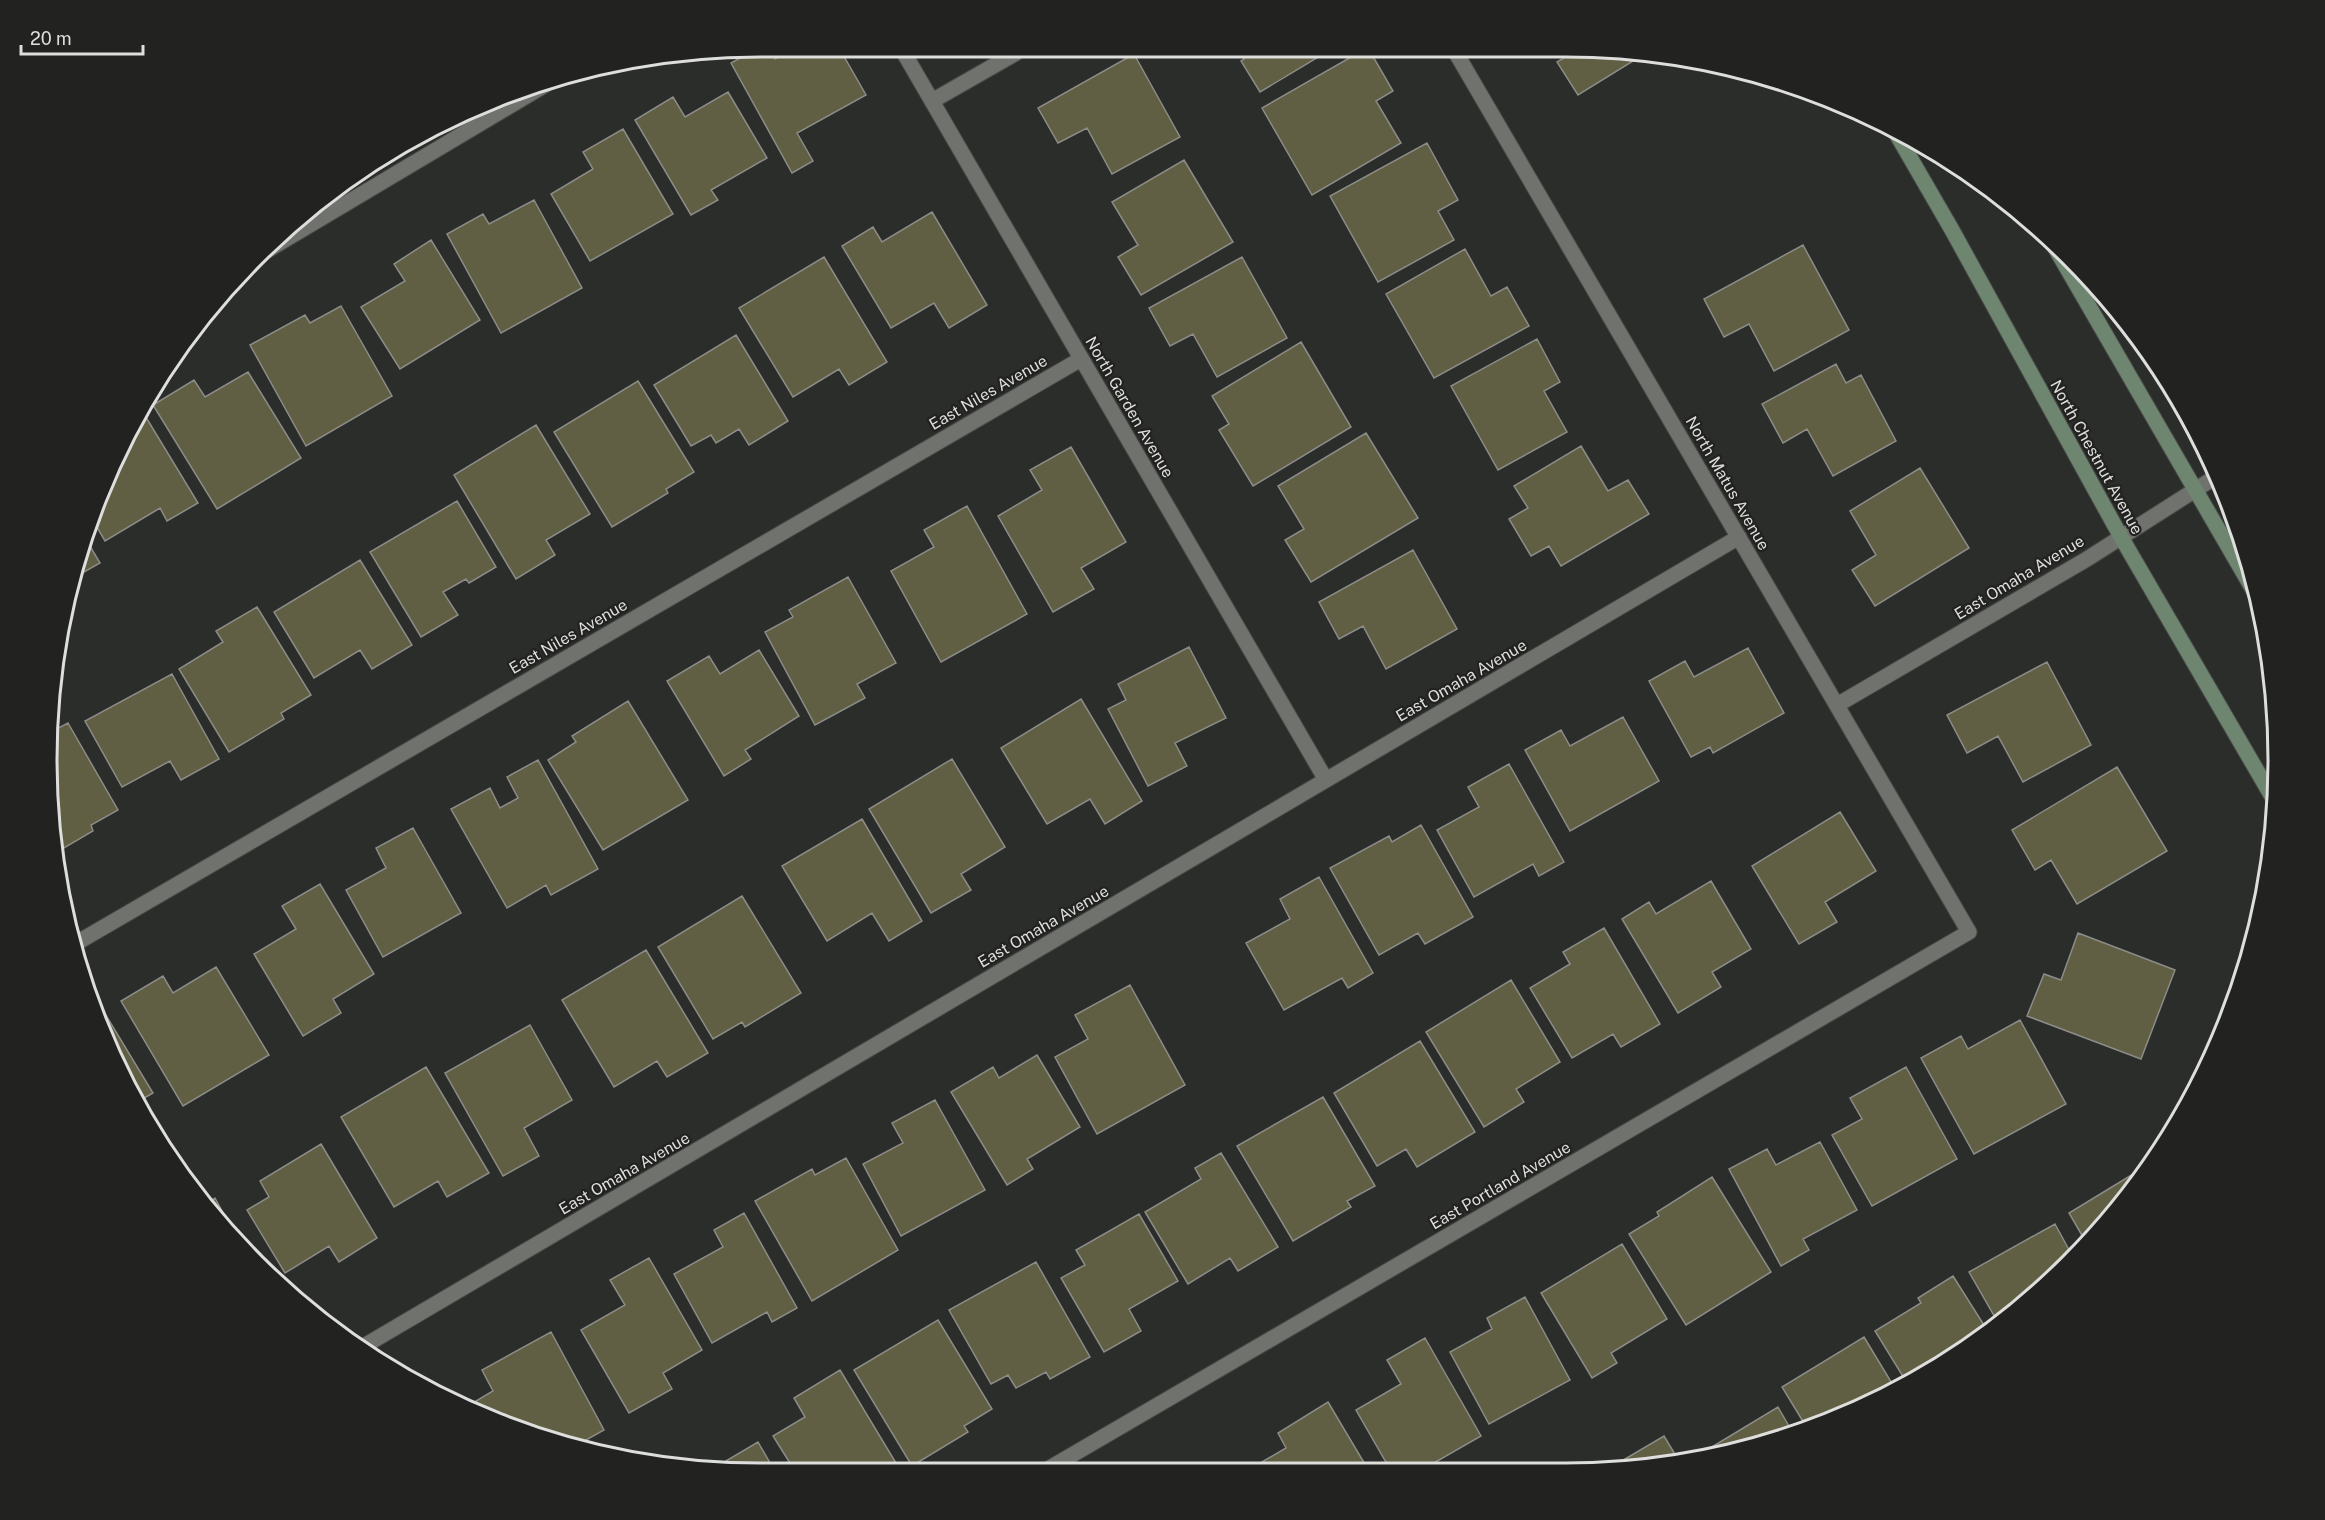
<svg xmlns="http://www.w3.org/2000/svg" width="2325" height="1520" font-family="'Public Sans',sans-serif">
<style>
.building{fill:#605e43;stroke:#8c8c88;stroke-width:1.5}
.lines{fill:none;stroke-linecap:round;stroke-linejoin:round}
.minor-casing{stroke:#494a47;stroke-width:17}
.secondary-casing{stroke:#494a47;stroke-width:17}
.minor{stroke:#70726e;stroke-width:15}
.secondary{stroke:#6e8670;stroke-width:15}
.labels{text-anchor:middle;stroke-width:4.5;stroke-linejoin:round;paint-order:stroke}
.street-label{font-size:16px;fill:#dedfdd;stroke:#222320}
.rim{fill:none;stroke:#dedfdd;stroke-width:3}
</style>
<rect width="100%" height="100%" fill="#2b2d2a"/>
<path class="building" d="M749 53H771L775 59 786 53H842L866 95 797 133 813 161 792 173 731 63Z
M1240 53H1325L1260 92 1241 61 1244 59Z
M1358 53H1371L1393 91 1376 101 1401 143 1312 195 1262 108Z
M1572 53H1646L1578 95 1557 62Z
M1134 54 1180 137 1112 174 1087 128 1058 143 1038 108Z
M728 92 767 158 711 190 718 200 691 215 635 120 673 97 685 117Z
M623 129 673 214 590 261 551 194 593 169 583 152Z
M1427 143 1458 200 1438 211 1454 240 1378 282 1330 196Z
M1184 160 1233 242 1141 295 1118 257 1138 245 1112 202Z
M534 200 582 288 501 333 447 234 483 214 489 224Z
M932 212 987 305 949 328 934 303 891 328 842 246 873 227 882 242Z
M431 240 480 320 400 369 361 307 405 281 394 264Z
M1803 245 1849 330 1774 371 1749 324 1724 337 1704 299Z
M1465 249 1491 296 1507 287 1529 326 1434 378 1386 294Z
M824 257 887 362 849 385 839 369 793 397 739 308Z
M1242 257 1287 338 1217 377 1193 334 1170 346 1149 308Z
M341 306 392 396 306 446 250 345 305 315 310 323Z
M736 335 788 421 749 445 739 429 716 443 711 435 691 446 654 385Z
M1537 339 1560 382 1544 391 1567 432 1498 470 1451 386Z
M1301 342 1351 427 1253 486 1219 430 1229 424 1212 396Z
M1836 364 1846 383 1861 375 1896 441 1833 476 1807 429 1783 443 1762 404Z
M248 372 301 458 217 509 153 405 194 380 205 397Z
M638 381 694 472 666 489 668 493 612 527 554 432Z
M144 414 198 503 167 521 160 508 105 541 91 517 101 487Z
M536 425 590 514 546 540 555 555 516 579 454 475Z
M1366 433 1418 518 1311 582 1285 540 1304 529 1278 486Z
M1581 446 1608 491 1628 480 1649 514 1561 566 1549 546 1531 556 1509 519 1528 508 1514 486Z
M1071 447 1126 542 1081 568 1094 589 1053 612 998 516 1042 490 1030 470Z
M1920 468 1969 548 1875 606 1852 570 1876 555 1850 511Z
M457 501 496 567 469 583 466 579 443 592 458 615 421 637 370 552Z
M967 506 1027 614 941 662 891 571 934 547 924 530Z
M84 536 100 563 77 576 73 569Z
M1413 550 1457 629 1386 669 1363 626 1339 639 1319 602Z
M360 560 412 645 372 669 360 650 314 678 274 612Z
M848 577 896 663 857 684 865 698 815 725 765 632 793 617 789 610Z
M257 607 311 695 281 713 284 719 229 752 179 669 223 642 216 631Z
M1189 647 1226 718 1175 743 1187 766 1148 786 1108 709 1126 700 1118 684Z
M1748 648 1784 713 1713 753 1710 747 1691 757 1649 681 1685 661 1694 677Z
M759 650 799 716 745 750 751 759 724 776 667 681 709 656 720 674Z
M2047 662 2091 745 2023 782 1998 736 1967 753 1947 715Z
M172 674 219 759 181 780 170 761 122 787 85 721Z
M1081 699 1142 801 1105 824 1090 799 1047 824 1001 748Z
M628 701 688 800 603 850 548 760 576 742 572 736Z
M1623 717 1659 781 1570 831 1525 750 1561 730 1570 746Z
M68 723 118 810 91 825 93 831 57 852 49 733Z
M952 759 1005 847 961 874 971 890 931 913 869 809Z
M538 760 598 869 551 895 546 885 507 908 451 809 490 788 500 808 518 798 507 777Z
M1509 764 1564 862 1539 876 1533 864 1474 897 1437 830 1479 807 1468 787Z
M2117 767 2167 851 2077 904 2051 860 2035 870 2012 830Z
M1840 812 1876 871 1825 902 1837 922 1799 944 1752 866Z
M862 819 922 921 889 941 872 913 827 941 782 866Z
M1421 825 1473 917 1425 944 1418 933 1379 955 1330 868 1389 836 1392 842Z
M413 828 461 913 383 957 346 890 386 868 376 848Z
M1319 877 1373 973 1348 988 1342 978 1284 1010 1246 943 1290 919 1280 899Z
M1711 881 1751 949 1712 972 1721 987 1678 1013 1622 919 1649 902 1656 914Z
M320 884 374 974 333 999 341 1013 303 1036 254 954 296 929 282 906Z
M742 896 801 993 745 1027 742 1022 713 1039 658 947Z
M1604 928 1660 1024 1621 1047 1613 1034 1572 1058 1530 988 1570 964 1563 952Z
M2078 933 2175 970 2141 1059 2027 1016 2044 974 2061 980Z
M646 950 708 1053 667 1077 657 1061 614 1087 562 1000Z
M216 967 269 1055 183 1106 121 1001 163 976 173 993Z
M1511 980 1560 1062 1516 1089 1524 1102 1484 1127 1426 1032Z
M1130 985 1185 1085 1097 1134 1055 1057 1088 1039 1075 1015Z
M104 1012 153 1093 136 1103 97 1017Z
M2020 1020 2066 1104 1974 1154 1921 1058 1961 1036 1968 1049Z
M530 1025 572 1100 524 1128 539 1156 503 1176 445 1073Z
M1420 1041 1475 1132 1417 1167 1406 1149 1377 1166 1334 1093Z
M1037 1055 1080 1127 1027 1159 1033 1169 1007 1185 951 1092 993 1067 999 1078Z
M426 1067 489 1173 447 1197 438 1181 394 1207 341 1117Z
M1906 1067 1957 1159 1872 1206 1832 1135 1862 1119 1850 1098Z
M1323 1097 1375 1186 1347 1201 1351 1207 1293 1241 1237 1146Z
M935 1100 985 1190 901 1236 863 1164 903 1143 892 1123Z
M1820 1142 1857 1210 1803 1239 1809 1250 1781 1266 1729 1169 1767 1149 1776 1165Z
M321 1144 377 1238 339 1262 329 1246 285 1273 247 1210 269 1197 260 1181Z
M1221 1153 1278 1247 1238 1271 1230 1258 1188 1284 1145 1212 1201 1179 1195 1168Z
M846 1158 898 1250 812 1301 755 1201 812 1169 815 1175Z
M2148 1165 2101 1231 2087 1244 2069 1213Z
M1712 1177 1771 1272 1686 1325 1629 1234 1659 1216 1657 1212Z
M215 1198 240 1244 204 1205Z
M744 1213 797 1308 772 1322 767 1312 712 1343 674 1274 723 1247 714 1230Z
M1139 1214 1178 1281 1129 1309 1141 1331 1104 1352 1061 1278 1085 1265 1076 1250Z
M2055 1224 2073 1257 2000 1326 1969 1272Z
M1622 1244 1667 1319 1611 1353 1617 1363 1592 1378 1541 1293Z
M649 1258 702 1350 663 1373 672 1389 629 1413 581 1330 625 1305 610 1280Z
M1036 1262 1090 1357 1050 1379 1046 1372 1016 1388 1008 1375 991 1384 949 1310Z
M1953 1276 1989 1333 1907 1383 1875 1331 1921 1303 1918 1298Z
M1525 1297 1570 1380 1489 1424 1450 1352 1492 1329 1487 1318Z
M938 1320 992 1409 964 1426 968 1432 912 1466 854 1370Z
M551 1332 604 1430 572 1448 483 1414 476 1401 493 1391 482 1370Z
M1864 1337 1896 1390 1880 1400 1807 1428 1782 1387Z
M1425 1338 1481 1436 1420 1471H1391L1356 1410 1401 1384 1387 1360Z
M840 1370 899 1468H793L773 1436 805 1417 794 1398Z
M1328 1402 1369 1471 1258 1470 1255 1466 1286 1448 1278 1433Z
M1778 1407 1793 1433 1749 1449 1692 1459Z
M1664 1436 1679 1461 1603 1472Z
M758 1442 773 1468H714Z"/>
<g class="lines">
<defs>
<path id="minor" d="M904 53 1326 780
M932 101 1016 53
M251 260 555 79
M1837 705 2087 559 2217 476
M73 945 1081 359
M364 1346 1739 537
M1048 1469 1969 932 1456 53"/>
<path id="secondary" d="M1893 128 1952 230 2121 537 2274 800
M2050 239 2258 598"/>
</defs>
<use href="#minor" class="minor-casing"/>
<use href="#secondary" class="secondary-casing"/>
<use href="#minor" class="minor"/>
<use href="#secondary" class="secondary"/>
</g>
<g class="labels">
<g class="street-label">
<text transform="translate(988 392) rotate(-30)" y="6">East Niles Avenue</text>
<text transform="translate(1130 407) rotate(60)" y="6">North Garden Avenue</text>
<text transform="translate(2097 457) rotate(61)" y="6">North Chestnut Avenue</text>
<text transform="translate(1728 483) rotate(60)" y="6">North Matus Avenue</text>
<text transform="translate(2019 577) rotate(-31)" y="6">East Omaha Avenue</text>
<text transform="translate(568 636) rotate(-30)" y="6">East Niles Avenue</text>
<text transform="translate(1461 680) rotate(-30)" y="6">East Omaha Avenue</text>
<text transform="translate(1043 926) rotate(-30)" y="6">East Omaha Avenue</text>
<text transform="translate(624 1173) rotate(-30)" y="6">East Omaha Avenue</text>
<text transform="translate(1500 1185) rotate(-30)" y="6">East Portland Avenue</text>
</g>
</g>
<path d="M0 0H2325V1520H0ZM760 57H1565A703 703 0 0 1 2268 760V760A703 703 0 0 1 1565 1463H760A703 703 0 0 1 57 760V760A703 703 0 0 1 760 57Z" fill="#222320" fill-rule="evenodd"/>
<path class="rim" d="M760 57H1565A703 703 0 0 1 2268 760V760A703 703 0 0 1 1565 1463H760A703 703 0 0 1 57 760V760A703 703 0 0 1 760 57Z"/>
<path d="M21 45v9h122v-9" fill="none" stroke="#dedfdd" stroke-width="3"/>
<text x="30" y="45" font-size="18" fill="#dedfdd" stroke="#222320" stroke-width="4.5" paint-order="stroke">20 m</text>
</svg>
